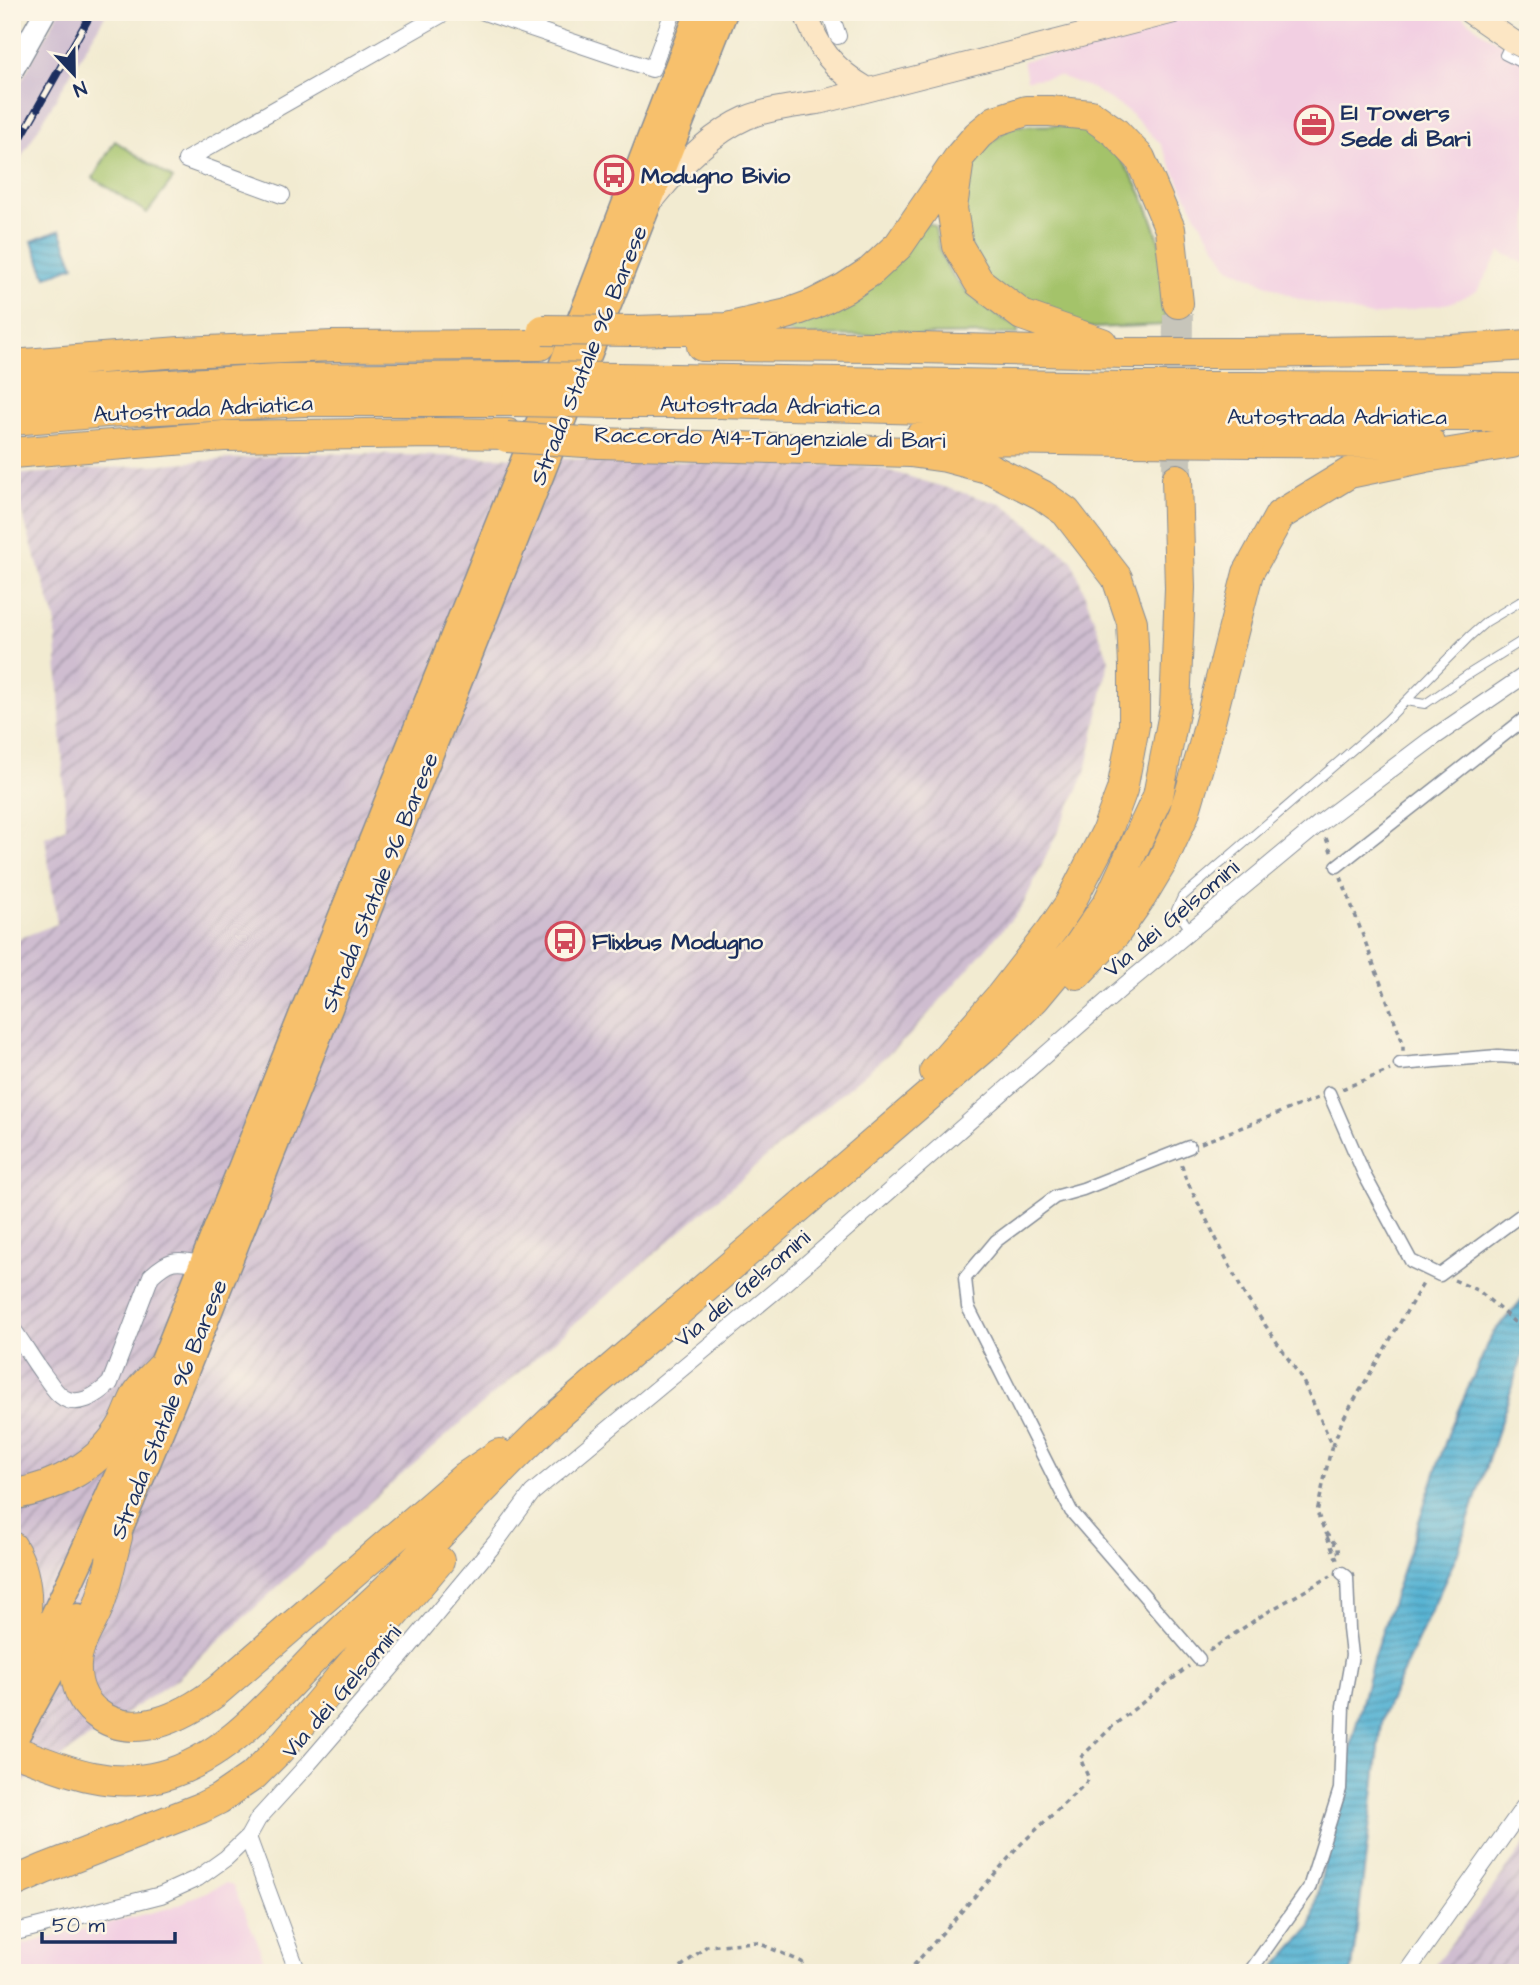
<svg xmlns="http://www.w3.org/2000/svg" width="1540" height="1985" font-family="'Architects Daughter',sans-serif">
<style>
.built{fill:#f2cfe2}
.industrial{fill:url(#industrial-furrows)}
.railway{fill:#cfbdd0}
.green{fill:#a4c36a;stroke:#607964;stroke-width:2}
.water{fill:url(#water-rules);stroke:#387098;stroke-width:2}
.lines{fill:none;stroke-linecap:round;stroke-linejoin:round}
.motorway-tunnel{stroke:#c7c5ba;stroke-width:30;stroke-dasharray:30 15;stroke-linecap:butt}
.service-casing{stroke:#868d98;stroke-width:10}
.pedestrian-casing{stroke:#868d98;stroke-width:15}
.minor-casing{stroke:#868d98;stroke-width:18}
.tertiary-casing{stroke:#868d98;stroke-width:24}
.secondary-casing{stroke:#868d98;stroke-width:25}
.primary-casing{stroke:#868d98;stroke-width:29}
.motorway-casing{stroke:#868d98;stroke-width:32}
.path{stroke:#868d98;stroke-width:3.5;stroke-dasharray:5 5;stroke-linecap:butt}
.service{stroke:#fff;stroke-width:8}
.pedestrian{stroke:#fff;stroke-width:12}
.minor{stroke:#fff;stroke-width:16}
.tertiary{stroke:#fff;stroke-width:21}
.secondary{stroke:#fce6c4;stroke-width:23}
.primary{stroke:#f7c06c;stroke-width:26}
.motorway{stroke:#f7c06c;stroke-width:30}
.rail-casing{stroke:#1b2f5e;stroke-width:8}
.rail{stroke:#fcf5e5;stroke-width:5;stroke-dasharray:16;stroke-linecap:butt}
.motorway-bridge-casing{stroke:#868d98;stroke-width:32;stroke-linecap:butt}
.motorway-bridge{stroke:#f7c06c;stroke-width:30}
.labels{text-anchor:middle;stroke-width:5;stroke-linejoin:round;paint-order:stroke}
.poi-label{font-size:23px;font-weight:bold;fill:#1b2f5e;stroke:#fcf5e5;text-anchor:start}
.street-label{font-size:23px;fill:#1b2f5e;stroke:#fcf5e5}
</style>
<defs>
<pattern id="industrial-furrows" width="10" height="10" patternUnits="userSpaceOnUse" patternTransform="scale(1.75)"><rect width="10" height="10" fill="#cfbdd0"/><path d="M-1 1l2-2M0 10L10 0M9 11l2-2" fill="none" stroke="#a79aac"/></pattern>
<pattern id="water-rules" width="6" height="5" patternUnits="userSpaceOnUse" patternTransform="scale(1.75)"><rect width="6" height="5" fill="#55b2d3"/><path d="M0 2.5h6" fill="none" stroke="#4691ae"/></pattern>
</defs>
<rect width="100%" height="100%" fill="#fcf5e5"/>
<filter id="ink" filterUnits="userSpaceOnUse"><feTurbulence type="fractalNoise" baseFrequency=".0143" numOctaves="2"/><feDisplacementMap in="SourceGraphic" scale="14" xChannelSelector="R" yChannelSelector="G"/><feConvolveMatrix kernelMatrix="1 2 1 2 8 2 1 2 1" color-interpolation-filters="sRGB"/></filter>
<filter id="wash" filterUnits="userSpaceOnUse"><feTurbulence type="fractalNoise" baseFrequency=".00686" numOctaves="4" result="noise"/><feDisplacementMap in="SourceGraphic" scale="28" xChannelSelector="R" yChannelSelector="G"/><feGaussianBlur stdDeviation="1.57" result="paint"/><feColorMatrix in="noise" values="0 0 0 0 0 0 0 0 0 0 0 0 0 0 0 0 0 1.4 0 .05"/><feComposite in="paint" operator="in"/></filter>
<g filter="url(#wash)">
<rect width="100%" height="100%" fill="#f2ebd1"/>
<path class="built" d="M1192 12H1457L1482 32 1528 60V265L1500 252 1477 291 1450 303 1372 316 1298 299 1229 267 1198 219 1160 143 1128 111 1093 89 1060 76 1027 80 1023 61 1115 40Z
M226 1883 232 1885 234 1888 258 1943 268 1973H12V1947L170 1908Z"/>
<path class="industrial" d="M313 453 873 466 1004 505 1072 560 1109 660 1086 772 1022 907 908 1037 722 1195 368 1504 178 1678 12 1790V941L57 924 45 837 66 828 55 619 12 482V475Z
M1528 1840V1973H1429Z"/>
<path class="railway" d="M59 12H107L12 173V97Z"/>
<path class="green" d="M1074 125C1084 131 1098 137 1107 145 1142 178 1164 239 1166 287 1166 299 1165 312 1164 325L1093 328 1057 322 990 283 961 229 966 164 1011 126Z
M115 141 173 179 147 213 93 178Z
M928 223 935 226C936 233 937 241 939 248 950 285 985 310 1018 327V334L797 336 779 329Z"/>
<path class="water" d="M60 230 74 266 46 277 32 241Z
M1528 1293V1338L1457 1555 1383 1715 1352 1969 1350 1973H1270L1311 1927 1340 1789 1373 1659 1450 1428 1493 1333Z"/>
</g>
<g filter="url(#ink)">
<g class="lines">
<path class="motorway-tunnel" d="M1177 479 1178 303"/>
<defs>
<path id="service" d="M1510 43 1504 55 1528 67
M1406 701 1425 704 1467 675 1528 637
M1191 931 1176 910 1182 897 1387 720 1470 636 1486 622 1528 597"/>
<path id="pedestrian" d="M1337 866 1528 716
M1400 1064 1498 1056 1528 1058
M1329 1093 1365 1176 1411 1261 1440 1275 1528 1210
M1189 1147 1083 1189 1055 1197 996 1241 965 1278 968 1307 1071 1511 1199 1659
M1249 1973 1309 1888 1340 1789 1343 1706 1352 1655 1349 1629 1347 1577 1342 1573"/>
<path id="minor" d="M484 12 652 69 673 12
M830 12 838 36
M282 195 186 160 446 12
M12 1328C23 1343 32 1359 43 1374 49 1381 54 1391 61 1396 77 1409 98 1395 110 1383L151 1276C171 1257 177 1260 202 1264
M248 1837 298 1973
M12 1933 161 1895 198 1878 226 1858 248 1837 258 1819 309 1763 403 1654 496 1542 532 1493 781 1286 1124 986 1320 823 1430 740 1528 673
M1406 1973 1528 1801"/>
<path id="tertiary" d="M12 71 45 12"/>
<path id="secondary" d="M805 12C818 49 833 69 867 89
M1470 12 1512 41 1528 49
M655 197C679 167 710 134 746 118 770 108 796 106 821 102L1172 12"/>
<path id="primary" d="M109 1554 184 1374 724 12
M12 1700C53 1622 87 1546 122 1466L590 296 699 12
M12 1743 57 1662 78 1617"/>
<path id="motorway" d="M958 166 952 208 958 246 979 282 1022 315 1102 343
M635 331 726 328 787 314 814 304 845 288 871 271 899 245 960 156 978 135 995 121 1026 111H1050L1091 115 1115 132 1140 158 1170 229 1178 303
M702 346 876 347 1125 353
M1248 353 1451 350 1528 345
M12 365 180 352 333 346 540 345
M618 378 1125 387
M1248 387 1528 389
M12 395 77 390 280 379 525 377
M613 403H719L1125 415
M1248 416H1528
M12 420 106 412 304 401H517
M919 438 1126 441
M1249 442 1430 443
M600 443 910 452 946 457 991 469 1042 495 1066 512 1117 578 1132 622 1134 666V726L1122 790 1106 833 1069 905 1052 930 1000 997 935 1071
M12 453 224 436 433 433 508 434
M1077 974 1115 934 1141 897 1162 862 1184 814 1202 753 1248 573 1280 515 1349 473 1426 457 1512 443
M12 1495C57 1487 101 1465 124 1423 129 1414 132 1402 138 1393 144 1384 153 1377 160 1369
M117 1537C111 1559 107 1583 99 1605 92 1624 77 1643 76 1664 75 1683 81 1700 95 1712 133 1743 184 1716 217 1691L465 1477 499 1454
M12 1547C37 1590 24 1637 12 1682
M12 1750C62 1769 107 1790 161 1776 232 1757 277 1694 326 1646 350 1622 376 1600 400 1576 453 1521 504 1465 560 1413L984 1048 1035 998 1080 944 1108 903 1158 796 1175 708 1180 588 1177 479
M12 1883 44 1869 201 1808 219 1799 254 1775 279 1750 439 1561"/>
</defs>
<use href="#service" class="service-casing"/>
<use href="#pedestrian" class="pedestrian-casing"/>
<use href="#minor" class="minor-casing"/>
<use href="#tertiary" class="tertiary-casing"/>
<use href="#secondary" class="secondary-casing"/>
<use href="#primary" class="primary-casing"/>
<use href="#motorway" class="motorway-casing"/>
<path class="path" d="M1326 838 1332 854
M1341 877 1403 1043V1051
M1342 1089 1390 1070
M1201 1143 1318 1098
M1182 1165 1185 1177 1244 1294 1302 1379 1332 1444 1317 1512 1325 1532 1338 1548 1339 1558
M1454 1280 1479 1291 1528 1334
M1333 1446 1342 1421 1424 1282
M1327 1537 1338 1562
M1209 1651 1264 1614 1331 1576
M673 1973 707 1946 756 1942 802 1962 808 1973
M907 1973 1021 1844 1085 1784 1089 1779 1080 1758 1114 1725 1189 1666"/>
<use href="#service" class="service"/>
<use href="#pedestrian" class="pedestrian"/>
<use href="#minor" class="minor"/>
<use href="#tertiary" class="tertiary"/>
<use href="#secondary" class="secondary"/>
<use href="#primary" class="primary"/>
<use href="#motorway" class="motorway"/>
<defs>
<path id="rail" d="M12 153 92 12"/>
</defs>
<use href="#rail" class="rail-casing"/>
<use href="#rail" class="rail"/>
<defs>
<path id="motorway-bridge" d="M543 330 635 331
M1125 353H1248
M525 377 618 378
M1125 387H1248
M517 401 613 403
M1125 415 1248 416
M507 437 600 443
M1126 441 1249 442"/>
</defs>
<use href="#motorway-bridge" class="motorway-bridge-casing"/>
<use href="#motorway-bridge" class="motorway-bridge"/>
</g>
</g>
<defs>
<symbol id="office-ring" viewBox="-11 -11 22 22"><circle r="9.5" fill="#fcf5e5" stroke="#d1495b" stroke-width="1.5"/><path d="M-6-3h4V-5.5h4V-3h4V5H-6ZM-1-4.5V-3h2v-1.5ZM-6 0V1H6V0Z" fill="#d1495b"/></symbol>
<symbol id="bus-ring" viewBox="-11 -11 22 22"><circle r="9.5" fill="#fcf5e5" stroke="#d1495b" stroke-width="1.5"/><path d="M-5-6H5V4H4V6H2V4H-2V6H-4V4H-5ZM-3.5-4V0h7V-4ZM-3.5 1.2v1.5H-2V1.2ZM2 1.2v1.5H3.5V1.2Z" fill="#d1495b"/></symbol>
</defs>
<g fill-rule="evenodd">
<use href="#office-ring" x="1292" y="103" width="44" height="44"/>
<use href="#bus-ring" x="592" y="153" width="44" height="44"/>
<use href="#bus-ring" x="543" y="919" width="44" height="44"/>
</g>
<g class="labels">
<g class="poi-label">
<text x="1341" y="120">EI Towers<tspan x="1341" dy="26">Sede di Bari</tspan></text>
<text x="641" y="183">Modugno Bivio</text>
<text x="592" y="949">Flixbus Modugno</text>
</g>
<g class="street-label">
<text transform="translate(588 355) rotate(-68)" y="8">Strada Statale 96 Barese</text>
<text transform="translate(770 405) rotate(1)" y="8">Autostrada Adriatica</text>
<text transform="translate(203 408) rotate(-3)" y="8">Autostrada Adriatica</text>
<text x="1337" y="424">Autostrada Adriatica</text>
<text transform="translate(770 437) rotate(1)" y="8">Raccordo A14-Tangenziale di Bari</text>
<text transform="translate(379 882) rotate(-68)" y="8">Strada Statale 96 Barese</text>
<text transform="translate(1171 918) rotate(-40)" y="8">Via dei Gelsomini</text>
<text transform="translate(742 1288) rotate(-40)" y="8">Via dei Gelsomini</text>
<text transform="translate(168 1409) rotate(-68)" y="8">Strada Statale 96 Barese</text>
<text transform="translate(341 1691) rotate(-49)" y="8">Via dei Gelsomini</text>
</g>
</g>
<rect width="1540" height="1985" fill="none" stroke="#fcf5e5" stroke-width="42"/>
<g transform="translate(74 74) rotate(158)" stroke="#fcf5e5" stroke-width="5" paint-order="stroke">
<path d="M0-5L12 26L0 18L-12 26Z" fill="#1b2f5e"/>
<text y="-10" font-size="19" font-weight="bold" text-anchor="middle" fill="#1b2f5e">N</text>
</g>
<path d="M42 1932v10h133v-10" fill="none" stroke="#1b2f5e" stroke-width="3.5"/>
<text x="52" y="1932" font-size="21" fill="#1b2f5e" stroke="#fcf5e5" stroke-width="5" paint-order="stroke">50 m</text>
</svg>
